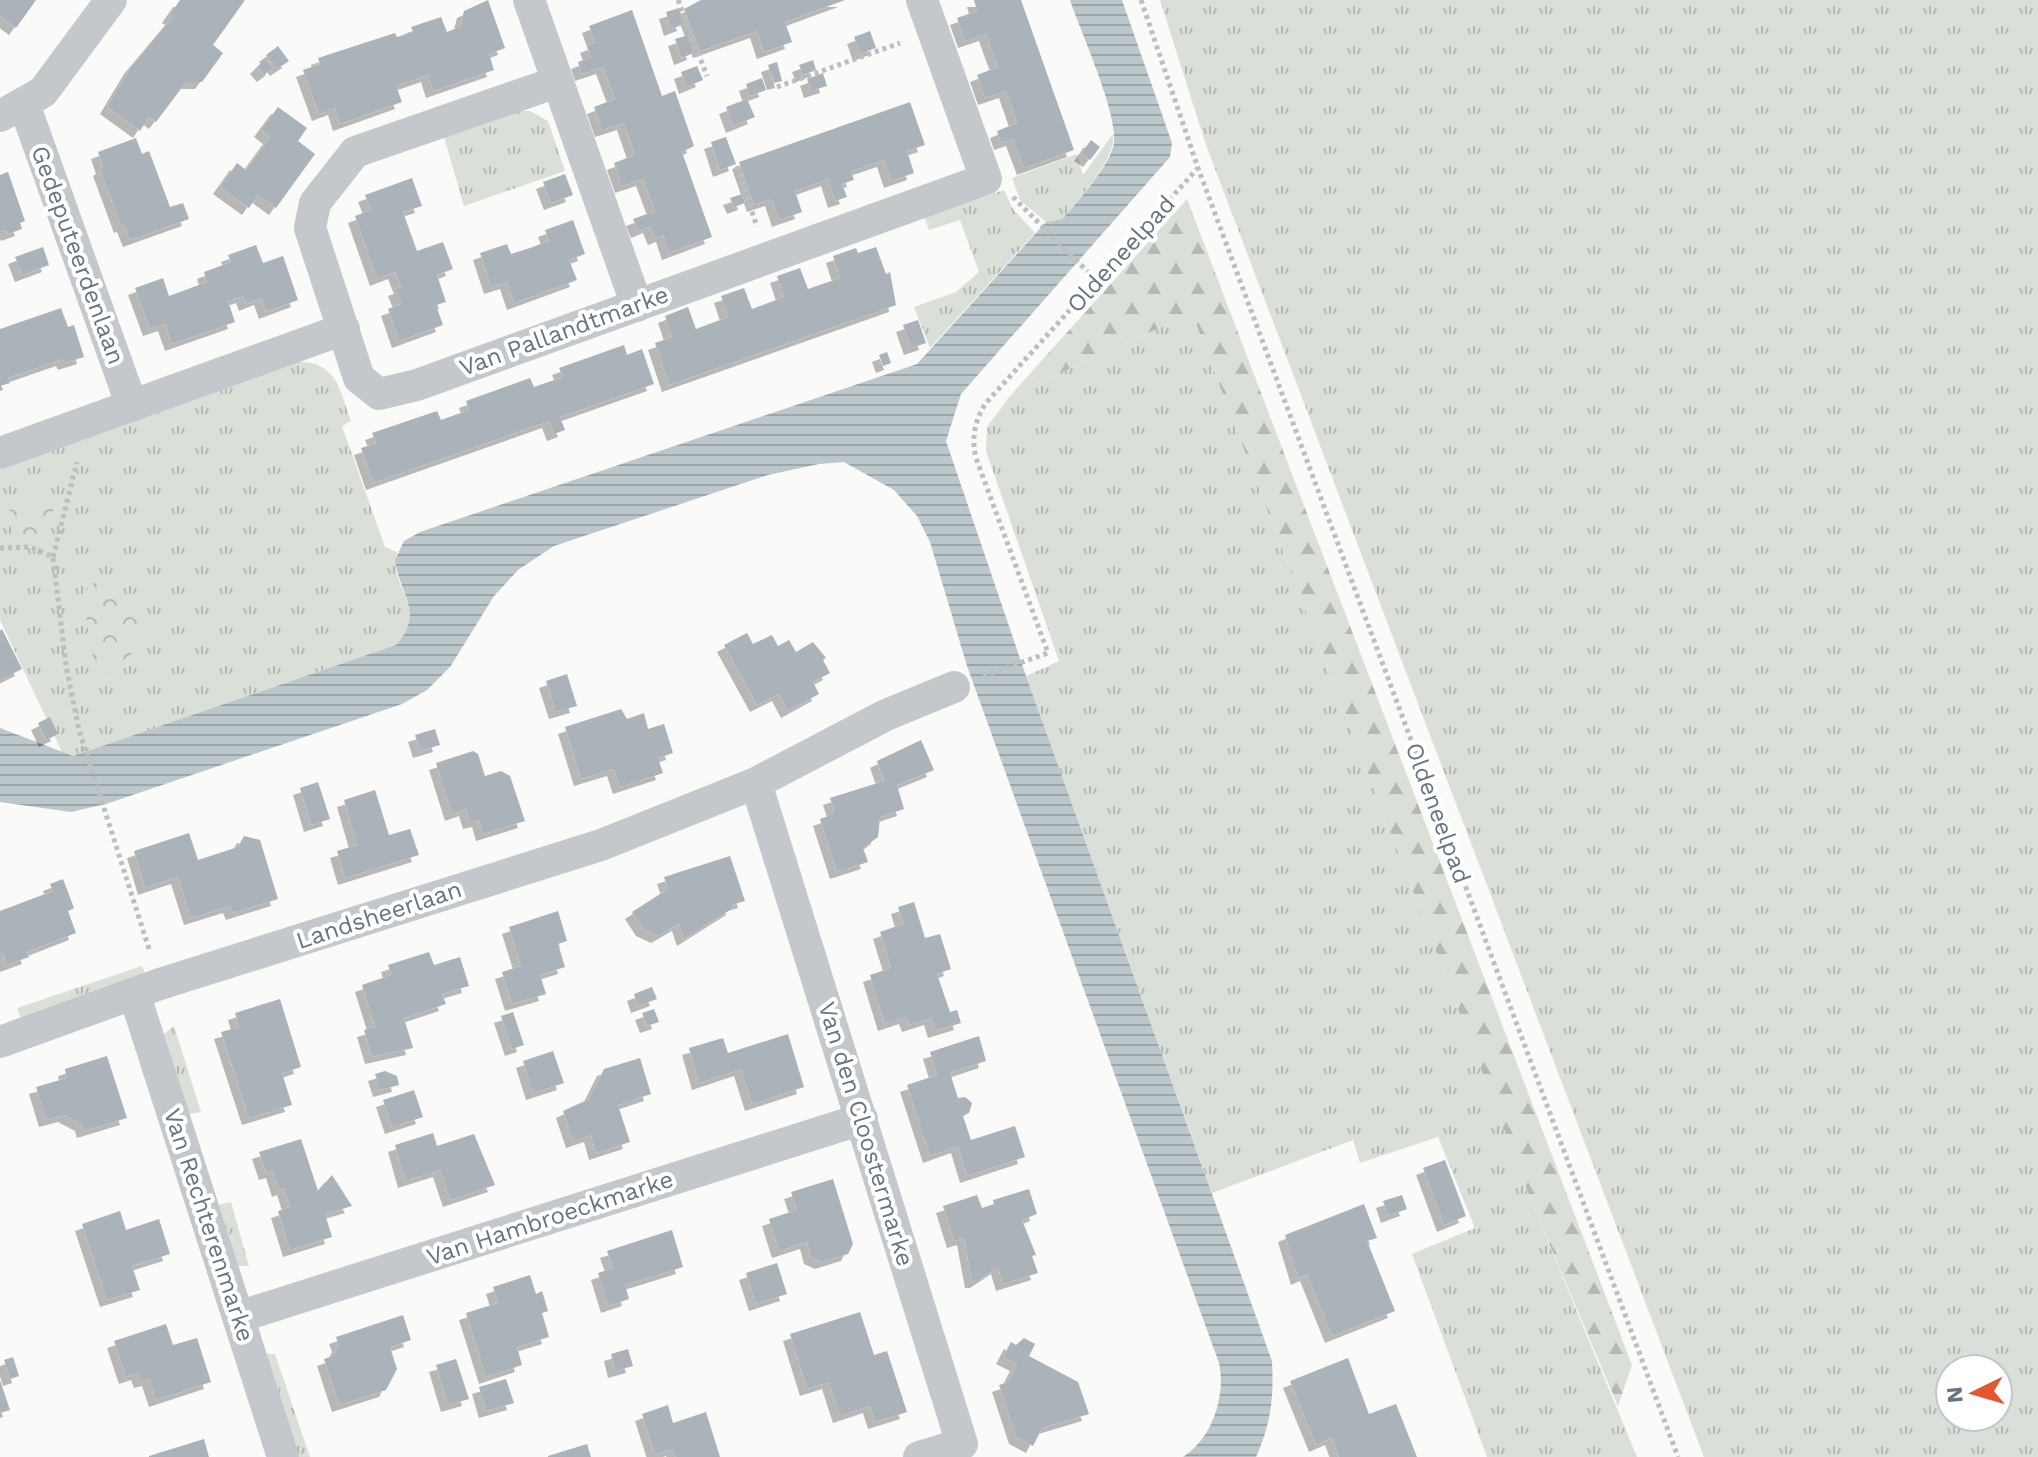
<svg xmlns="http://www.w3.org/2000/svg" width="2038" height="1457" font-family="'Work Sans',sans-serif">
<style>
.grass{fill:url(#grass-tufts);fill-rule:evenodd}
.forest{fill:url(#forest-firs)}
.park{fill:url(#park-crowns)}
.water{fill:url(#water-rules)}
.building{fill:#aab3b9;filter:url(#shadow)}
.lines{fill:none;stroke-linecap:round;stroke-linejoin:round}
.path{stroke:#bbbfc2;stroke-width:5;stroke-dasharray:4 4;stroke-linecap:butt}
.street{stroke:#c3c8cc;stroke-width:32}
.labels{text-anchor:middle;stroke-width:8;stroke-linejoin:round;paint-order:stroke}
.street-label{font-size:24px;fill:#657683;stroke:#fff}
</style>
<defs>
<pattern id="grass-tufts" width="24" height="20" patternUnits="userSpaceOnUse" patternTransform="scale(2)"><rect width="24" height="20" fill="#dadfd7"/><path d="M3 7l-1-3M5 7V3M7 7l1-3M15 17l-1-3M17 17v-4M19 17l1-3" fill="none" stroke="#b4b9b4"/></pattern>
<pattern id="forest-firs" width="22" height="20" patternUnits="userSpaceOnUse" patternTransform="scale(2)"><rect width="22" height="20" fill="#dadfd7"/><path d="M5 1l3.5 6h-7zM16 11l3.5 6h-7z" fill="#b4b9b4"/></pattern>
<pattern id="park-crowns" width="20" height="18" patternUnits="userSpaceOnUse" patternTransform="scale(2)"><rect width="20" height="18" fill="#dadfd7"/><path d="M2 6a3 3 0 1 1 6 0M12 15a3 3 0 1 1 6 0" fill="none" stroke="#b4b9b4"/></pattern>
<pattern id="water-rules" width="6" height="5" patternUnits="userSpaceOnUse" patternTransform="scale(2)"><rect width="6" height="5" fill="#bbc7cb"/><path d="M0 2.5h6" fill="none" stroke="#9ca6aa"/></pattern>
<filter id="shadow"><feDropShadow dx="-7" dy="7" stdDeviation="0" flood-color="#0004"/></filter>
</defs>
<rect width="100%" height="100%" fill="#fafaf8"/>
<path class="grass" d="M1160 0H2038V1457H1704L1206 145ZM1950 1369H1998V1417H1950Z
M518 111H530L548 121 565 171 464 206 444 137Z
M1113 134C1117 158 1078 201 1062 219L1046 222 1020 200 1012 178 1077 154 1083 175Z
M1004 190 1013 209 1035 233 930 348 914 307 956 292 979 272 960 220 929 230 924 217Z
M1192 313 1532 1203 1637 1457H1487L1412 1254 1475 1228 1438 1137 1360 1163 1353 1140 1212 1193 1026 676 1059 661 986 451 987 427 1010 396Z
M299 362C337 362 340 391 351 421L342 426 385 547 397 552C388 591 431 605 396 645L73 756 62 752 0 620V466Z
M142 966 146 976 21 1019 17 1008Z
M174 1026 201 1112 189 1114 164 1034Z
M231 1202 249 1266H238L219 1205Z
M266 1354H275L310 1457H297Z"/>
<path class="forest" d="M1187 199 1632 1365 1618 1406 1532 1203 1192 313 1010 396Z"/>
<path class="park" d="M26 500 56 501 44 541 13 537 7 512Z
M95 582 143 627 138 649 106 673 95 669 82 594Z"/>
<path class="water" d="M1070 0H1122L1172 143 1170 157 961 394 946 441 1026 676 1272 1361C1274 1397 1271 1424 1256 1457H1183C1213 1438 1226 1395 1219 1363L967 666 930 542 917 516 894 490 844 462 819 464 768 475 554 546 518 570 494 596 450 667 427 690 402 704 106 804 71 812 0 802V728L73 756 396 645C425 612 400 596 395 560L404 541 420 532 917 364 1046 222 1062 219C1076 204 1113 162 1114 142 1117 111 1081 33 1070 0Z"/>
<path class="building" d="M0 0H36L16 28 0 16Z
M180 0H245L213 45 223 53 202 82H186L156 122 149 117 140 131 107 107 131 67 172 18 169 16Z
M488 0 505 48 489 54 494 70 433 91 428 75 396 86 402 102 340 124 335 108 319 114 303 70 320 64 318 58 395 33 397 37 413 32 411 27 441 17 447 32 460 27 464 11Z
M701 0H845L785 22 792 42 764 52 757 31 700 51 684 9Z
M974 0H1021L1074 150 1024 168 1013 139 1001 143 997 131 1017 123 1006 91 985 98 977 75 998 67 992 51 986 34 965 41 957 18 977 11Z
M679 8 684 24 671 29 666 12Z
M632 10 662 96 675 91 694 146 682 152 712 237 669 253 663 235 655 238 650 226 638 231 633 219 655 211 643 179 622 186 614 163 635 155 624 123 602 130 594 107 615 99 603 67 582 74 578 62 591 57 587 46 595 43 589 26Z
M870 31 876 48 860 54 854 37Z
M688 35 694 53 681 58 675 39Z
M278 46 289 61 277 69 266 55Z
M265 59 273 68 264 75 257 67Z
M813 60 816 70 803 75 799 65Z
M777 62 782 81 774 83 768 65Z
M697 66 703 80 686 87 681 72Z
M823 73 827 86 811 91 807 79Z
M762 78 766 90 750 96 746 84Z
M747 99 755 117 733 126 726 107Z
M910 102 925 145 907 151 914 173 891 181 884 160 851 171 854 180 842 184 847 197 835 201 828 179 795 191 802 212 779 220 772 199 754 205 739 162Z
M278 107 307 128 298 141 315 154 276 208 258 195 249 208 220 187 237 163 246 170 270 137 261 130Z
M726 137 736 164 720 170 711 142Z
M136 138 142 154 149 151 170 207 183 203 189 219 130 240 124 225 121 226 100 169 103 167 98 152Z
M1091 140 1100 147 1090 160 1081 154Z
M8 172 25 221 20 223 22 229 8 234 6 230 0 232V175Z
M565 174 573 195 551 203 543 182Z
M412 178 422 206 403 212 417 251 443 242 453 269 437 275 446 302 436 305 443 325 399 341 388 309 401 304 395 289 401 287 395 272 377 279 355 216 371 210 365 195Z
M742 194 745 203 734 207 730 198Z
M573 220 585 254 569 260 577 280 514 303 507 282 491 287 480 253 507 244 511 254 530 248 549 241 545 230Z
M256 245 263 263 283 256 298 300 266 312 261 298 246 304 243 296 228 301 235 322 172 344 165 324 150 329 135 288 163 278 169 296 207 282 204 272 231 262 228 255Z
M43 247 49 265 22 275 15 257Z
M876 247 886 274 890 272 896 305 669 385 655 343 672 337 665 316 688 307 696 329 728 317 721 296 744 288 752 309 784 297 777 276 800 268 808 289 840 278 833 256 856 248 858 253Z
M61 308 68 327 74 325 84 357 65 363 63 359 8 378 10 383 0 386V329Z
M918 320 926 343 911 348 903 325Z
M624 345 627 355 642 349 654 384 560 417 565 430 554 434 549 421 373 483 361 448 376 443 372 433 437 411 441 420 469 410 466 401 530 378 534 387 563 377 559 368Z
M887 352 891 363 883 366 879 355Z
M2 629 22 669 0 680V631Z
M747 633 753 644 772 635 778 646 789 640 796 652 813 642 826 658 823 660 830 673 813 682 819 694 788 711 779 694 757 705 724 645Z
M567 674 577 706 556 712 546 681Z
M621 709 627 719 644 713 648 729 664 724 673 753 658 758 663 773 620 787 614 769 581 779 565 727Z
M50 717 58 734 46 740 38 723Z
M435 729 440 745 420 751 415 735Z
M921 740 934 770 897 785 904 809 880 817 878 837 863 848 868 862 837 872 820 819 831 815 834 810 830 798 884 781 877 761Z
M473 751 478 754 485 776 501 771 510 776 525 821 483 834 479 820 470 822 466 809 452 814 436 763Z
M318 782 330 819 311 825 300 788Z
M375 790 389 835 410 829 419 855 345 878 337 851 357 845 344 800Z
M189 833 198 860 238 847 244 836 260 840 278 899 233 913 230 906 191 918 178 877 145 888 134 851Z
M730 856 745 901 732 905 733 908 684 939 679 924 658 936 643 929 632 912 668 889 664 877Z
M63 879 74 908 68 911 76 933 27 952 29 957 7 965 3 954 0 955V911L53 891 50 884Z
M914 902 925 938 940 934 951 969 937 974 950 1012 957 1010 961 1023 935 1031 931 1018 909 1025 906 1017 885 1024 870 975 891 968 880 932 903 924 898 907Z
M558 911 567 941 558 944 565 967 540 975 546 994 512 1004 502 972 521 966 509 927Z
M429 952 434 965 460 957 469 986 442 994 446 1004 404 1018 413 1048 372 1057 364 1030 375 1027 362 985 391 975 388 965Z
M652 987 657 999 638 1006 634 994Z
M280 999 301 1067 282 1073 292 1105 249 1118 221 1032 239 1027 235 1013Z
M654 1009 659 1022 647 1026 642 1013Z
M513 1012 524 1045 512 1049 501 1016Z
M788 1034 804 1087 752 1104 741 1069 699 1083 689 1048 723 1038 728 1053Z
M979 1036 986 1061 950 1073 958 1098 965 1097 972 1103 969 1113 963 1116 971 1140 1015 1126 1025 1157 967 1176 958 1146 930 1156 907 1085 937 1075 930 1052Z
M553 1051 564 1083 533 1093 523 1061Z
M107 1056 127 1118 84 1131 82 1124 65 1115 46 1120 36 1087 67 1078 65 1069Z
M640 1058 651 1094 618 1105 630 1142 596 1153 591 1135 573 1141 563 1111 589 1099 604 1069Z
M385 1071 397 1076 399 1085 380 1090 375 1074Z
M414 1090 423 1117 392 1127 383 1100Z
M433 1133 437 1146 474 1134 495 1185 450 1200 440 1170 405 1181 395 1145Z
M301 1139 318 1191 332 1175 352 1206 325 1214 332 1237 290 1250 278 1211 290 1207 284 1188 279 1190 273 1171 266 1173 259 1152Z
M1445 1160 1466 1216 1444 1225 1423 1168Z
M833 1179 853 1244 848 1254 822 1262 811 1257 807 1242 779 1251 769 1219 797 1210 791 1192Z
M1029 1189 1037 1214 1022 1220 1036 1255 1032 1256 1038 1273 1003 1284 998 1267 977 1281H972L964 1238 954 1241 943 1206 977 1195 982 1208 994 1204 993 1200Z
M1402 1195 1407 1209 1388 1216 1383 1201Z
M1364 1204 1377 1238 1367 1241 1395 1311 1332 1336 1307 1274 1298 1278 1285 1235Z
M120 1211 126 1230 159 1219 170 1254 132 1266 140 1290 107 1300 82 1224Z
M672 1230 683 1267 625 1285 629 1299 608 1306 598 1273 613 1268 607 1251Z
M777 1263 787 1294 756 1304 746 1273Z
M530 1275 536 1294 542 1291 548 1311 542 1313 549 1337 517 1347 522 1365 486 1377 466 1313 498 1303 493 1287Z
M860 1312 874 1355 887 1351 907 1412 875 1422 870 1406 840 1416 829 1382 807 1389 790 1334Z
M403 1315 411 1340 390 1347 397 1369 386 1390 339 1405 324 1359 333 1356 339 1345 336 1337Z
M166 1324 173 1345 197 1338 211 1382 156 1400 149 1379 141 1381 138 1373 126 1377 114 1341Z
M1024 1338 1035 1344 1029 1356 1078 1382 1089 1414 1042 1428 1033 1446 1016 1437 999 1385 1008 1382 1017 1364 1003 1357 1011 1342 1016 1345Z
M628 1349 633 1366 615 1371 611 1354Z
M13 1357 19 1376 10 1379 4 1360Z
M1348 1358 1369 1414 1396 1404 1417 1457H1339L1332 1438 1316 1445 1290 1381Z
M456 1359 469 1399 448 1405 436 1365Z
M506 1379 514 1403 486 1411 479 1387Z
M0 1380 10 1410 0 1413Z
M668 1405 673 1423 706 1412 720 1457H676L673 1449 655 1455 642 1414Z
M204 1439 209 1457H149V1456Z
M587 1444 591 1457H548V1456Z"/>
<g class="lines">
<path class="path" d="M678 0 707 76
M1141 0 1198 168 1678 1457
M777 87 900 43
M737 166 757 227
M1013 197 1097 281
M0 548 30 547 53 557 66 666 79 730 150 952
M53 557 77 462
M983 676 1048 653 976 458C971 438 975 421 985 404L1198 168"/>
<path class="street" d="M529 0 637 306
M557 82 355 152 315 203 310 228 359 378 379 394 417 385 986 179 922 0
M24 104 132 406
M0 116 43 92 111 0
M0 453 344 329
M756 783 962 1444 919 1457
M134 993 283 1457
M0 1042 160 984 601 845 756 783 886 715 954 687
M238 1317 862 1119"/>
</g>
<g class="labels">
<g class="street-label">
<text transform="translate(1121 254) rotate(-48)" y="8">Oldeneelpad</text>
<text transform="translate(78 255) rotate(70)" y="8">Gedeputeerdenlaan</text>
<text transform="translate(564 331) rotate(-20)" y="8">Van Pallandtmarke</text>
<text transform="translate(1438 813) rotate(70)" y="8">Oldeneelpad</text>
<text transform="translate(379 915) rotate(-18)" y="8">Landsheerlaan</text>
<text transform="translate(866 1134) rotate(73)" y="8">Van den Cloostermarke</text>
<text transform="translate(550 1218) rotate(-18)" y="8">Van Hambroeckmarke</text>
<text transform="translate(209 1225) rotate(72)" y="8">Van Rechterenmarke</text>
</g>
</g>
<g transform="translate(1974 1393) rotate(265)"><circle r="38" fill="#ffffff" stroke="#c1c8cd" stroke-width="2"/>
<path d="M0-6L14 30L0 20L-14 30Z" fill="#e4572e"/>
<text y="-12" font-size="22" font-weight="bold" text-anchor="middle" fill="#657683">N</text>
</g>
</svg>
